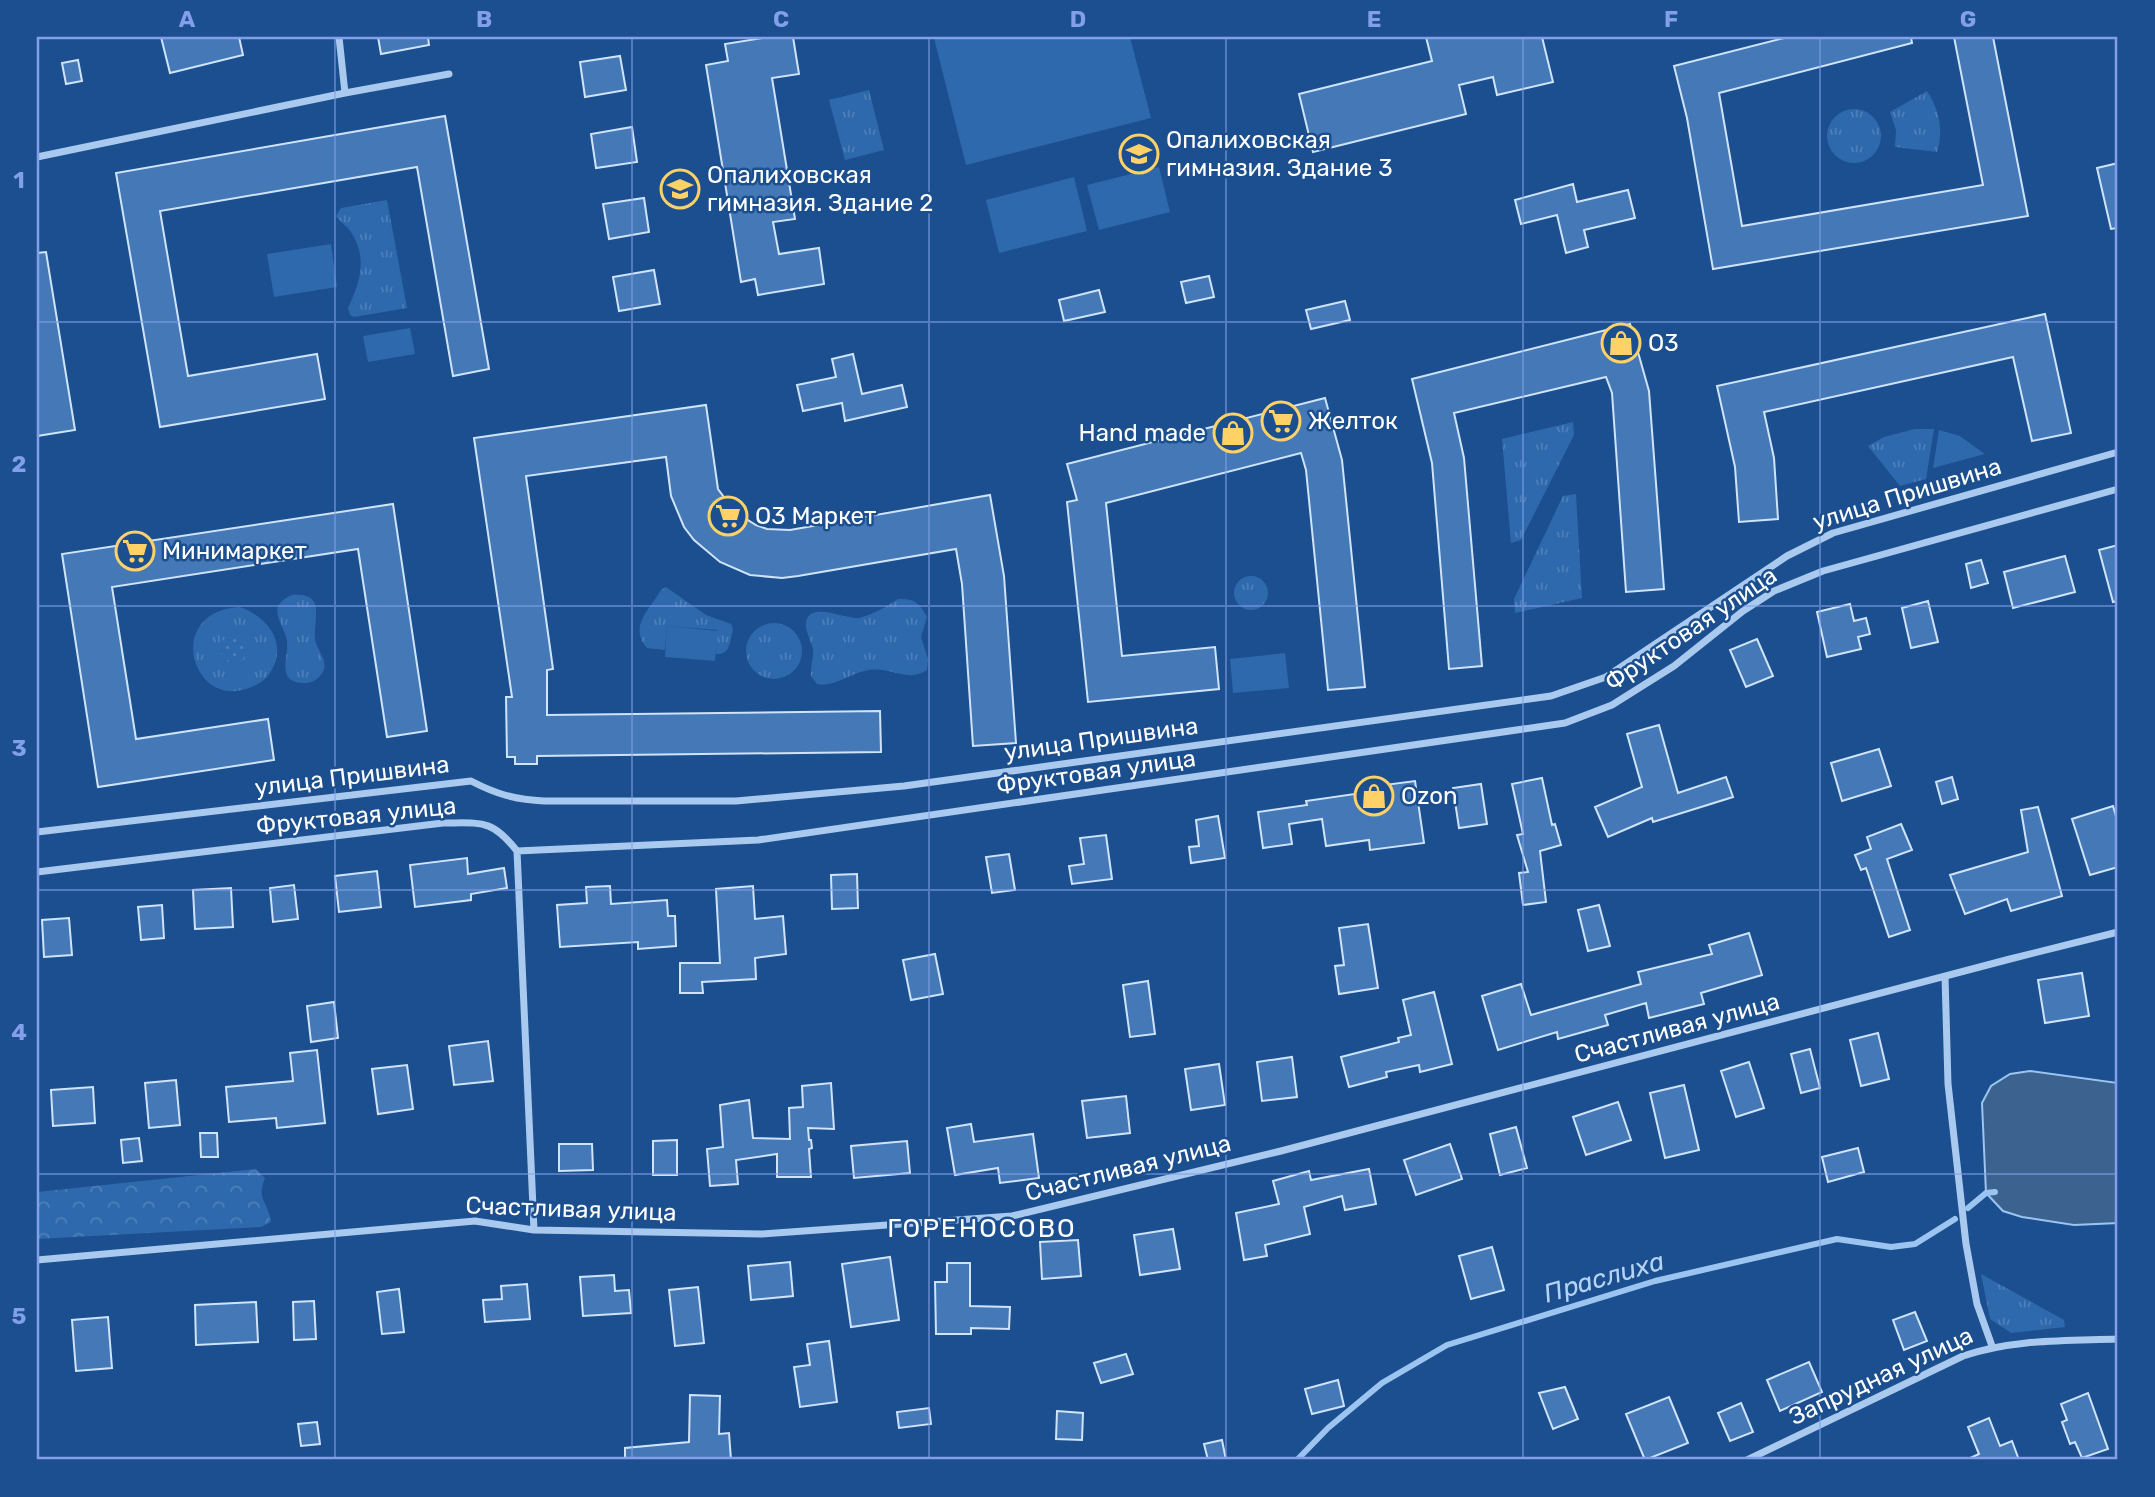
<svg xmlns="http://www.w3.org/2000/svg" width="2155" height="1497" font-family="Rubik,sans-serif">
<style>
.grass{fill:url(#grass-dots)}
.forest{fill:url(#forest-crowns)}
.park{fill:url(#park-tufts);fill-rule:evenodd}
.garden{fill:#2e69ad}
.water{fill:#3c6290;stroke:#9cc4f0;stroke-width:2}
.lines{fill:none;stroke-linecap:round;stroke-linejoin:round}
.stream{stroke:#9cc4f0;stroke-width:6}
.building{fill:#4478b7;stroke:#cfe3fa;stroke-width:2}
.minor{stroke:#a9c9ee;stroke-width:7}
.grid{fill:none;stroke:#839eea;stroke-width:2;stroke-opacity:0.55}
.labels{text-anchor:middle;stroke-width:5;stroke-linejoin:round;paint-order:stroke}
.poi-label{font-size:24px;fill:#fff;stroke:#1b4f8f;text-anchor:start}
.street-label{font-size:24px;fill:#fff;stroke:#1b4f8f}
.neighbourhood-label{font-size:26px;letter-spacing:2px;fill:#fff;stroke:#1b4f8f}
.water-label{font-size:26px;font-style:italic;fill:#b5d3f5;stroke:#1b4f8f}
.neatline{fill:none;stroke:#839eea;stroke-width:2.5}
.grid-label{font-size:23px;text-anchor:middle;font-weight:bold;fill:#839eea}
</style>
<defs>
<pattern id="grass-dots" width="8" height="8" patternUnits="userSpaceOnUse" patternTransform="scale(1.75)"><rect width="8" height="8" fill="#2e69ad"/><path d="M2 2h.1M6 6h.1" fill="none" stroke="#4d80b9" stroke-width="1.8" stroke-linecap="round"/></pattern>
<pattern id="forest-crowns" width="20" height="18" patternUnits="userSpaceOnUse" patternTransform="scale(1.75)"><rect width="20" height="18" fill="#2e69ad"/><path d="M2 6a3 3 0 1 1 6 0M12 15a3 3 0 1 1 6 0" fill="none" stroke="#4d80b9"/></pattern>
<pattern id="park-tufts" width="24" height="20" patternUnits="userSpaceOnUse" patternTransform="scale(1.75)"><rect width="24" height="20" fill="#2e69ad"/><path d="M3 7l-1-3M5 7V3M7 7l1-3M15 17l-1-3M17 17v-4M19 17l1-3" fill="none" stroke="#4d80b9"/></pattern>
</defs>
<rect width="100%" height="100%" fill="#1b4f8f"/>
<path class="grass" d="M220 649a14 14 0 1 1 28 0a14 14 0 1 1-28 0Z"/>
<path class="forest" d="M256 1169 265 1178C256 1200 268 1201 271 1222L261 1227 37 1239V1192Z"/>
<path class="park" d="M869 90 884 150 845 160 829 100Z
M1927 91C1939 109 1944 131 1937 152L1895 147 1896 130 1890 112Z
M1827 136a27 27 0 1 1 54 0a27 27 0 1 1-54 0Z
M387 200 407 308 354 317 350 315 348 308C360 283 368 258 351 232 347 226 340 222 336 216L341 208Z
M1573 422 1574 435 1521 540 1511 543 1502 439Z
M1915 429H1934L1926 479 1900 486 1868 446 1884 437Z
M1576 494 1582 598 1515 613 1514 599 1563 496Z
M1234 593a17 17 0 1 1 34 0a17 17 0 1 1-34 0Z
M666 587 706 615 731 624 733 629C730 640 731 655 716 654L717 630 667 626 665 650 647 648C628 627 650 609 661 590Z
M292 595C327 592 313 619 315 638 316 652 333 663 319 677 315 681 310 683 304 683 275 683 289 656 287 641 284 623 264 607 292 595Z
M898 599C914 598 920 603 927 617L921 637 928 659 927 670C907 683 892 667 869 670 852 672 834 688 817 684L811 676C810 667 814 657 813 649 811 641 805 631 806 623 809 600 846 620 859 618 874 614 886 607 898 599Z
M240 607C271 618 291 649 266 678 260 684 251 688 242 690 190 703 166 611 240 607ZM231 635 241 637 247 645V655L239 662C229 664 223 661 220 651L222 641Z
M746 651a28 28 0 1 1 56 0a28 28 0 1 1-56 0Z
M1981 1274 2064 1320 2065 1327 2011 1333 1990 1319Z"/>
<path class="garden" d="M938 37H1130L1151 118 966 165 934 38Z
M1159 167 1170 212 1099 230 1087 185Z
M1074 177 1087 231 999 253 986 200Z
M331 244 337 287 274 297 267 254Z
M410 328 415 354 368 362 363 336Z
M1939 430 1960 436 1985 454 1933 468Z
M667 626 718 631 715 661 665 657Z
M1285 653 1289 688 1233 693 1230 659Z"/>
<path class="water" d="M2030 1071 2118 1083V1223L2074 1225 2022 1217 2003 1211 1986 1193 1982 1103 1991 1086 2010 1074Z"/>
<g class="lines">
<path class="stream" d="M1968 1208 1986 1193 1995 1192
M1297 1460 1328 1428 1382 1383 1447 1345 1655 1281 1837 1239 1891 1247 1915 1244 1955 1219"/>
</g>
<path class="building" d="M161 37H239L243 55 170 73Z
M378 37H428L429 45 381 54Z
M768 37H793L799 74 772 78 795 219 773 222 779 254 819 248 824 284 758 295 755 279 741 282 706 65 728 61 725 44Z
M1426 37H1542L1553 82 1497 95 1493 77 1459 85 1466 114 1313 152 1299 94 1432 61Z
M1788 37H1911L1912 43 1719 93 1742 226 1983 185 1954 37H1993L2028 216 1713 269 1687 118 1674 66Z
M620 56 626 90 585 97 580 62Z
M78 60 82 81 66 84 62 63Z
M445 116 489 369 453 376 417 167 160 211 188 376 317 354 325 399 160 427 116 173Z
M632 127 637 162 596 168 591 134Z
M2118 163V228L2111 229 2097 168Z
M1573 184 1577 202 1628 190 1635 218 1584 230 1588 247 1566 253 1557 215 1521 224 1515 200Z
M644 198 649 232 609 239 603 204Z
M46 252 75 430 37 436V253Z
M654 270 660 304 619 311 613 277Z
M1209 276 1214 297 1186 303 1181 282Z
M1099 290 1105 312 1064 321 1059 300Z
M1345 301 1350 320 1311 329 1306 310Z
M2045 314 2071 433 2032 441 2013 357 1764 412 1774 458 1778 519 1739 522 1735 467 1717 386Z
M1630 324 1649 391 1664 589 1626 592 1612 393 1606 377 1454 413 1464 458 1482 666 1449 669 1432 463 1412 379Z
M853 354 862 394 902 385 907 407 845 421 842 403 803 411 797 385 836 377 832 359Z
M1325 398 1342 460 1365 687 1328 690 1306 470 1301 453 1106 503 1122 656 1215 647 1219 689 1088 702 1067 502 1077 500 1067 464Z
M706 405 718 489 735 512 756 525 767 529 790 530 990 495 1004 576 1016 743 973 746 962 584 956 549 798 576 782 578 750 575 720 562 694 540 684 527 671 496 666 457 526 476 553 669 547 670V715L880 711 881 752 537 756V764H515V757H507L506 697H512L474 438Z
M393 504 427 731 387 737 358 549 112 587 136 739 268 719 274 760 98 787 62 554Z
M2118 545V601L2113 602 2099 550Z
M2065 556 2075 592 2013 608 2004 572Z
M1981 560 1988 583 1971 588 1966 564Z
M1928 601 1938 642 1911 648 1902 608Z
M1850 604 1854 621 1866 618 1870 634 1858 637 1861 649 1827 657 1817 612Z
M1757 639 1773 676 1746 687 1730 650Z
M1659 725 1678 793 1726 777 1733 797 1653 822 1652 818 1608 837 1595 807 1642 787 1627 734Z
M1879 749 1891 786 1842 801 1831 763Z
M1952 777 1958 799 1942 804 1936 782Z
M1542 778 1552 825 1555 824 1561 845 1540 851 1546 902 1523 905 1519 873 1528 872 1517 835 1523 834 1512 784Z
M1415 781 1424 843 1370 850 1369 840 1326 846 1322 819 1289 824 1292 844 1263 848 1258 812 1307 805 1306 801 1362 793 1361 788Z
M1481 784 1487 824 1459 828 1453 788Z
M2113 806 2118 823V867L2090 875 2072 819Z
M2038 807 2062 896 2011 911 2007 899 1965 914 1950 875 2028 852 2021 810Z
M1218 816 1225 858 1191 863 1189 847 1199 846 1196 820Z
M1901 824 1912 850 1887 859 1910 930 1889 937 1866 868 1861 870 1855 855 1871 849 1867 837Z
M1106 835 1112 879 1072 884 1069 866 1084 864 1080 838Z
M1009 854 1015 890 992 893 986 857Z
M467 858 468 874 504 868 507 888 471 894V900L415 907 410 865Z
M377 871 381 907 339 912 335 876Z
M857 874 858 908 832 909 831 875Z
M294 885 298 919 273 922 270 888Z
M610 886 611 904 667 900 668 916H675L676 946 638 949V942L560 947 557 905 587 903 586 887Z
M753 886 755 919 783 916 786 954 755 958 756 979 702 982 703 993H680V963H720L716 889Z
M231 888 233 927 195 929 193 890Z
M162 905 164 938 141 940 138 907Z
M1599 905 1610 946 1588 951 1578 910Z
M69 918 72 955 44 957 42 920Z
M1368 924 1378 988 1339 994 1335 966 1344 965 1339 928Z
M1749 933 1762 975 1701 993 1704 1004 1649 1018 1646 1003 1605 1015 1608 1025 1558 1039 1557 1032 1498 1050 1482 996 1521 984 1531 1015 1641 984 1638 972 1712 954 1709 945Z
M935 954 943 994 911 1000 903 960Z
M2082 973 2089 1016 2045 1023 2038 980Z
M1148 981 1155 1034 1130 1037 1123 985Z
M1434 992 1452 1064 1420 1072 1419 1065 1386 1072 1387 1077 1349 1087 1341 1057 1399 1042 1398 1038 1411 1035 1403 1000Z
M334 1002 338 1038 311 1042 307 1006Z
M1878 1033 1889 1079 1861 1086 1850 1040Z
M488 1041 493 1081 454 1085 449 1046Z
M1810 1049 1820 1088 1801 1093 1791 1054Z
M317 1050 325 1123 277 1128 276 1118 229 1122 226 1087 293 1081 290 1053Z
M1292 1057 1297 1097 1262 1101 1257 1062Z
M1749 1062 1764 1108 1736 1117 1721 1071Z
M1219 1064 1225 1105 1191 1110 1185 1069Z
M407 1065 413 1109 378 1114 372 1069Z
M176 1080 180 1125 149 1128 145 1083Z
M831 1083 834 1129 808 1128 809 1140H811L812 1148 809 1149 811 1177H777V1154L736 1160 738 1184 710 1186 707 1149 723 1147 720 1105 749 1100 753 1138 790 1139 789 1108 803 1107 802 1086Z
M1684 1085 1699 1150 1665 1158 1650 1093Z
M93 1087 95 1123 53 1126 51 1090Z
M1126 1096 1130 1133 1087 1138 1082 1101Z
M1618 1102 1631 1140 1586 1155 1573 1117Z
M971 1124 974 1142 1033 1134 1039 1178 1000 1183 998 1168 955 1175 947 1128Z
M1516 1127 1527 1168 1500 1175 1490 1134Z
M200 1133H217L218 1157H201Z
M139 1138 142 1161 123 1163 121 1140Z
M677 1140V1175H653V1141Z
M907 1141 910 1173 854 1178 851 1146Z
M559 1144H592L593 1170 559 1171Z
M1450 1144 1462 1179 1416 1195 1404 1160Z
M1858 1148 1864 1172 1828 1182 1822 1157Z
M1369 1169 1376 1204 1345 1210 1342 1196 1304 1207 1310 1234 1265 1245 1267 1256 1244 1260 1236 1213 1279 1204 1273 1181 1309 1171 1311 1180Z
M1173 1229 1180 1269 1140 1275 1134 1235Z
M1078 1240 1081 1276 1042 1279 1040 1242Z
M1492 1247 1504 1290 1471 1299 1459 1256Z
M890 1257 899 1320 851 1327 842 1264Z
M790 1262 793 1296 751 1300 748 1266Z
M947 1263H970V1306L1010 1307 1009 1329 971 1328V1334H936L935 1282H947Z
M614 1275 615 1291 629 1290 631 1313 583 1316 580 1277Z
M527 1284 530 1319 485 1322 483 1300 502 1299 501 1286Z
M698 1287 704 1343 675 1346 669 1290Z
M399 1289 404 1332 382 1334 377 1292Z
M314 1301 316 1339 294 1340 293 1302Z
M256 1302 258 1342 196 1345 195 1305Z
M1915 1312 1927 1341 1904 1350 1893 1320Z
M108 1317 112 1368 76 1371 72 1320Z
M829 1341 837 1402 800 1407 794 1367 810 1365 807 1344Z
M1126 1354 1133 1374 1101 1383 1094 1363Z
M1809 1362 1822 1392 1780 1411 1767 1380Z
M1338 1380 1344 1406 1312 1414 1305 1389Z
M1565 1387 1578 1419 1553 1429 1539 1393Z
M2088 1393 2108 1449 2082 1458 2075 1442 2070 1444 2062 1422 2067 1420 2061 1404Z
M690 1395 720 1396 719 1434 729 1433 731 1460H625V1448L689 1442Z
M1669 1397 1688 1443 1645 1460 1626 1414Z
M1741 1403 1753 1432 1730 1441 1718 1413Z
M929 1408 931 1424 899 1428 897 1412Z
M1057 1411 1083 1413 1082 1440 1056 1439Z
M1989 1418 2000 1446 2012 1441 2019 1460H1966L1979 1454 1968 1427Z
M317 1422 320 1444 301 1446 298 1424Z
M1222 1440 1226 1460H1208L1204 1444Z"/>
<g class="lines">
<path class="minor" d="M339 37 345 93
M37 157 345 93 449 74
M37 832 471 781C496 794 516 800 544 801H736L904 786 1551 696 1606 677 1787 556 1833 533 2118 452
M517 851 534 1230
M37 872 443 823C482 823 492 819 517 851L758 840 1565 723 1612 705 1674 666 1743 611 1774 591 1823 571 2118 489
M1945 976 1948 1084 1966 1244 1977 1304 1992 1346
M37 1260 475 1221 534 1230 762 1234 1012 1216 1281 1151 2010 959 2118 932
M1747 1460 1963 1356C2014 1339 2065 1341 2118 1339"/>
</g>
<path class="grid" d="M335 37V1460M632 37V1460M929 37V1460M1226 37V1460M1523 37V1460M1820 37V1460M37 322H2118M37 606H2118M37 890H2118M37 1174H2118"/>
<defs>
<symbol id="school-ring" viewBox="-11 -11 22 22"><circle r="9.5" fill="#1b4f8f" stroke="#ffd166" stroke-width="1.5"/><path d="M0-5L7-2L0 1L-7-2ZM-4 1L0 2.5L4 1V4Q0 6-4 4Z" fill="#ffd166"/></symbol>
<symbol id="shop-ring" viewBox="-11 -11 22 22"><circle r="9.5" fill="#1b4f8f" stroke="#ffd166" stroke-width="1.5"/><path d="M-5-2.5h2.3a2.7 3.5 0 0 1 5.4 0H5L5.5 6h-11ZM-1.5-2.5h3a1.5 2.3 0 0 0-3 0Z" fill="#ffd166"/></symbol>
<symbol id="supermarket-ring" viewBox="-11 -11 22 22"><circle r="9.5" fill="#1b4f8f" stroke="#ffd166" stroke-width="1.5"/><path d="M-6-5.5h2.5l.6 2H6L4.5 2H-2.5L-4.4-4H-6ZM-1.5 3.2a1.3 1.3 0 1 0 .1 0ZM3 3.2a1.3 1.3 0 1 0 .1 0Z" fill="#ffd166"/></symbol>
</defs>
<g fill-rule="evenodd">
<use href="#school-ring" x="1117" y="132" width="44" height="44"/>
<use href="#school-ring" x="658" y="167" width="44" height="44"/>
<use href="#shop-ring" x="1599" y="321" width="44" height="44"/>
<use href="#supermarket-ring" x="1259" y="399" width="44" height="44"/>
<use href="#shop-ring" x="1211" y="411" width="44" height="44"/>
<use href="#supermarket-ring" x="706" y="494" width="44" height="44"/>
<use href="#supermarket-ring" x="113" y="529" width="44" height="44"/>
<use href="#shop-ring" x="1352" y="774" width="44" height="44"/>
</g>
<g class="labels">
<g class="poi-label">
<text x="1166" y="148">Опалиховская<tspan x="1166" dy="28">гимназия. Здание 3</tspan></text>
<text x="707" y="183">Опалиховская<tspan x="707" dy="28">гимназия. Здание 2</tspan></text>
<text x="1648" y="351">О3</text>
<text x="1308" y="429">Желток</text>
<text x="1206" y="441" text-anchor="end">Hand made</text>
<text x="755" y="524">О3 Маркет</text>
<text x="162" y="559">Минимаркет</text>
<text x="1401" y="804">Ozon</text>
</g>
<g class="street-label">
<text transform="translate(1907 494) rotate(-17)" y="8">улица Пришвина</text>
<text transform="translate(1691 629) rotate(-34)" y="8">Фруктовая улица</text>
<text transform="translate(1101 739) rotate(-8)" y="8">улица Пришвина</text>
<text transform="translate(1096 772) rotate(-8)" y="8">Фруктовая улица</text>
<text transform="translate(352 776) rotate(-7)" y="8">улица Пришвина</text>
<text transform="translate(356 816) rotate(-6)" y="8">Фруктовая улица</text>
<text transform="translate(1677 1028) rotate(-15)" y="8">Счастливая улица</text>
<text transform="translate(1128 1168) rotate(-14)" y="8">Счастливая улица</text>
<text transform="translate(571 1209) rotate(2)" y="8">Счастливая улица</text>
<text transform="translate(1881 1376) rotate(-25)" y="8">Запрудная улица</text>
</g>
<g class="neighbourhood-label">
<text x="982" y="1237">ГОРЕНОСОВО</text>
</g>
<g class="water-label">
<text transform="translate(1604 1277) rotate(-16)" y="9">Праслиха</text>
</g>
</g>
<rect width="2155" height="1497" fill="none" stroke="#1b4f8f" stroke-width="77"/>
<rect x="38" y="38" width="2078" height="1420" class="neatline"/>
<g class="grid-label">
<text x="187" y="27">A</text>
<text x="484" y="27">B</text>
<text x="781" y="27">C</text>
<text x="1078" y="27">D</text>
<text x="1374" y="27">E</text>
<text x="1671" y="27">F</text>
<text x="1968" y="27">G</text>
<text x="19" y="188">1</text>
<text x="19" y="472">2</text>
<text x="19" y="756">3</text>
<text x="19" y="1040">4</text>
<text x="19" y="1324">5</text>
</g>
</svg>
